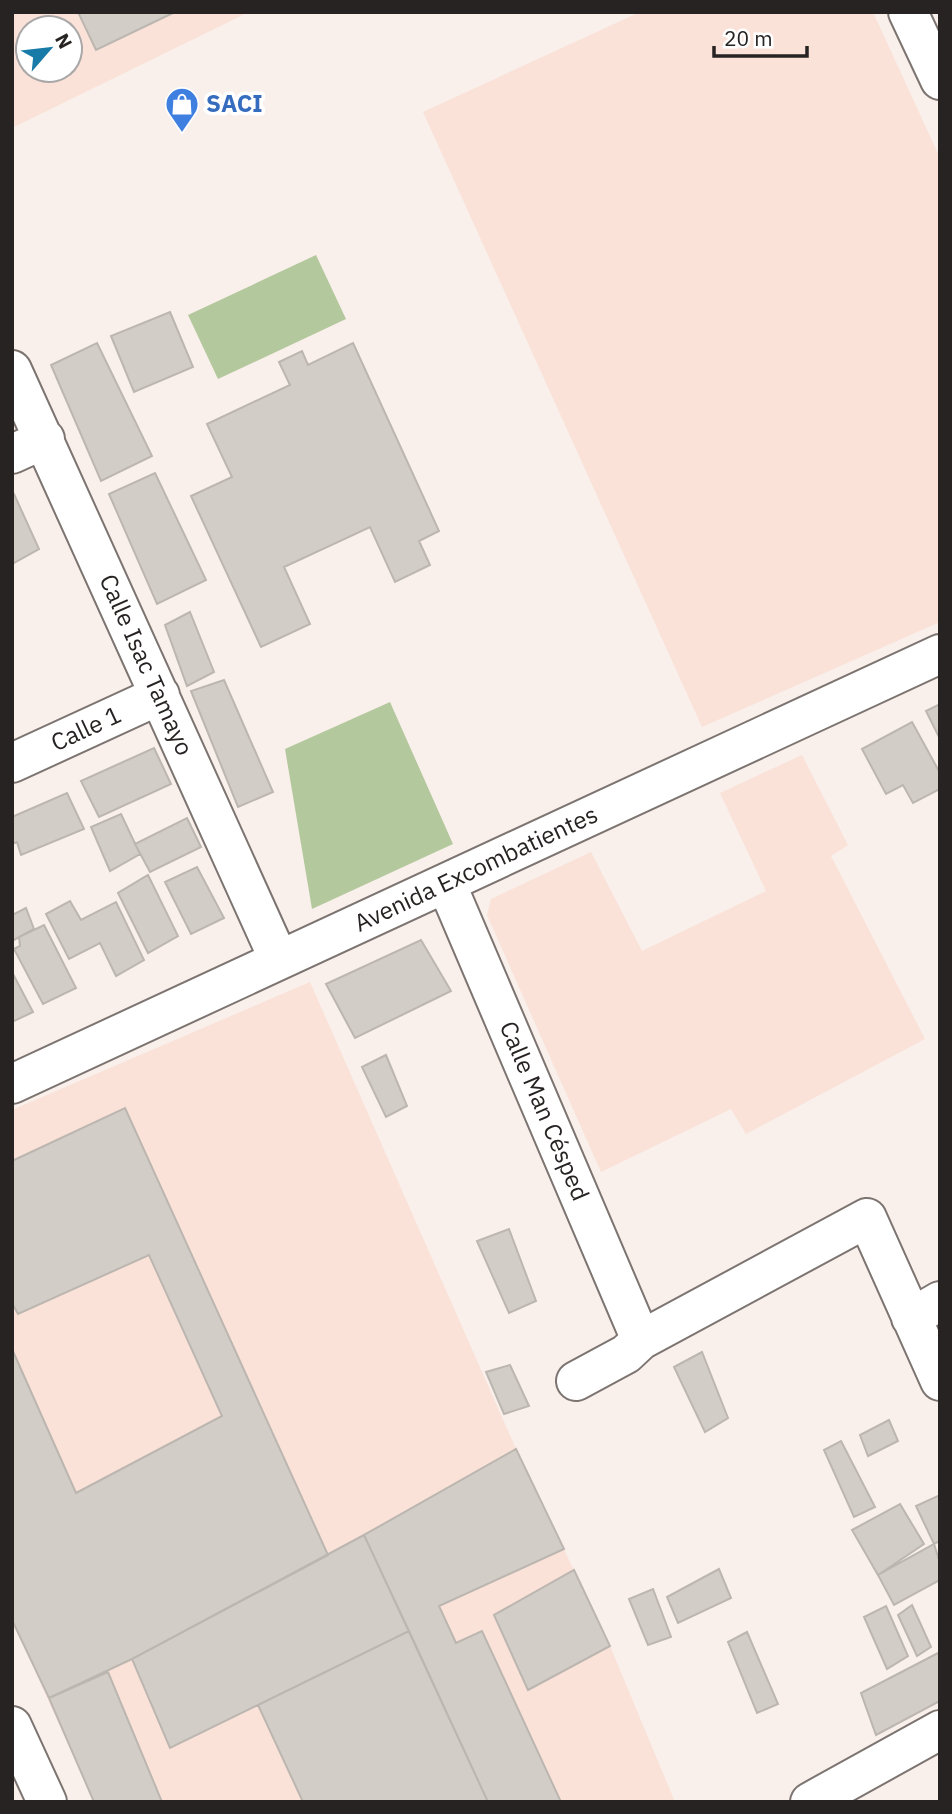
<svg xmlns="http://www.w3.org/2000/svg" width="952" height="1814" font-family="'IBM Plex Sans',sans-serif">
<style>
.industrial{fill:#fae2d8;fill-rule:evenodd}
.green{fill:#b4c89d}
.building{fill:#d3cdc7;stroke:#bcb6b0;stroke-width:2}
.lines{fill:none;stroke-linecap:round;stroke-linejoin:round}
.minor-casing{stroke:#7c7470;stroke-width:42}
.minor{stroke:#fff;stroke-width:38}
.labels{text-anchor:middle;stroke-width:7;stroke-linejoin:round;paint-order:stroke}
.shop-label{font-size:24px;font-weight:bold;fill:#366cbe;stroke:#fff;text-anchor:start}
.street-label{font-size:24px;fill:#272322;stroke:#fff}
</style>
<rect width="100%" height="100%" fill="#f9efeb"/>
<path class="industrial" d="M12 12H249L12 128ZM28 28H70V70H28Z
M640 12H873L940 158V622L702 727 423 112Z
M802 755 848 845 831 856 925 1039 746 1134 731 1109 601 1172 487 915 491 899 591 852 642 951 766 891 720 793Z
M310 982 516 1449 610 1646 675 1802H94L12 1620V1110Z"/>
<path class="green" d="M316 255 346 319 218 379 188 315Z
M390 702 453 844 312 909 285 749Z"/>
<path class="building" d="M78 12H175L96 50Z
M170 312 193 367 134 392 111 336Z
M97 343 152 456 101 481 51 365Z
M353 343 439 531 419 541 430 565 395 582 370 527 284 567 310 624 261 647 191 496 232 477 207 424 290 385 279 362 302 351 308 365Z
M155 473 206 580 157 604 109 494Z
M14 494 39 549 12 564V495Z
M190 612 214 672 187 686 165 625Z
M224 680 273 792 238 807 191 691Z
M940 704V739L926 711Z
M912 722 940 773V789L913 803 903 785 886 794 862 749Z
M154 748 171 784 99 817 81 781Z
M67 793 84 829 21 855 17 842 12 844V817Z
M121 814 140 854 110 871 91 827Z
M187 818 201 847 150 872 135 844Z
M197 867 224 918 191 934 165 882Z
M148 875 178 936 148 953 118 893Z
M70 901 81 920 116 902 144 960 116 976 100 943 69 959 46 914Z
M26 908 34 929 12 941V915Z
M44 925 76 988 43 1004 14 949 20 946 19 937Z
M421 940 451 991 355 1038 326 984Z
M12 972 33 1012 12 1022Z
M386 1055 407 1106 386 1117 362 1067Z
M125 1108 328 1555 132 1659 49 1698 12 1620V1349L76 1493 222 1416 149 1255 18 1314 12 1303V1161Z
M509 1229 536 1301 509 1313 477 1241Z
M702 1352 728 1418 705 1432 674 1367Z
M510 1365 529 1406 504 1414 486 1372Z
M889 1420 898 1441 868 1456 860 1435Z
M841 1441 875 1507 854 1517 824 1450Z
M516 1449 564 1549 439 1606 456 1643 482 1631 561 1802H488L364 1535Z
M940 1495V1541L934 1544 916 1506Z
M900 1504 924 1544 878 1575 852 1530Z
M364 1535 409 1631 170 1748 132 1659Z
M934 1544 940 1563V1580L894 1605 878 1575Z
M719 1569 731 1598 678 1623 667 1597Z
M574 1570 610 1646 528 1690 494 1615Z
M653 1589 671 1637 648 1645 629 1599Z
M912 1605 931 1647 917 1656 898 1615Z
M886 1606 908 1656 887 1669 864 1617Z
M409 1631 488 1802H303L258 1705Z
M747 1632 778 1704 757 1713 728 1642Z
M940 1652V1701L876 1735 861 1693Z
M108 1672 162 1802H94L49 1698Z"/>
<g class="lines">
<defs>
<path id="minor" d="M908 12 940 80
M12 370 279 960
M12 454 45 439
M12 763 160 695
M446 883 641 1340
M12 1084 940 654
M911 1318 940 1301
M576 1381 626 1354 641 1340 867 1218 940 1381
M12 1726 47 1802
M810 1802 940 1730"/>
</defs>
<use href="#minor" class="minor-casing"/>
<use href="#minor" class="minor"/>
</g>
<defs>
<symbol id="shop-pin" viewBox="-11 -11 22 30"><path d="M0 17L-7.5 6A9.5 9.5 0 1 1 7.5 6Z" fill="#3f7fe0" stroke="#fff"/><path d="M-5-2.5h2.3a2.7 3.5 0 0 1 5.4 0H5L5.5 6h-11ZM-1.5-2.5h3a1.5 2.3 0 0 0-3 0Z" fill="#fff"/></symbol>
</defs>
<g fill-rule="evenodd">
<use href="#shop-pin" x="163" y="85" width="38" height="52"/>
</g>
<g class="labels">
<g class="shop-label">
<text x="206" y="112">SACI</text>
</g>
<g class="street-label">
<text transform="translate(146 665) rotate(66)" y="8">Calle Isac Tamayo</text>
<text transform="translate(86 729) rotate(-25)" y="8">Calle 1</text>
<text transform="translate(476 869) rotate(-25)" y="8">Avenida Excombatientes</text>
<text transform="translate(544 1111) rotate(67)" y="8">Calle Man Césped</text>
</g>
</g>
<rect width="952" height="1814" fill="none" stroke="#272322" stroke-width="28"/>
<g transform="translate(49 49) rotate(62)"><circle r="33" fill="#ffffff" stroke="#a9a7a7" stroke-width="2"/>
<path d="M0-5L12 26L0 18L-12 26Z" fill="#187ba7"/>
<text y="-10" font-size="19" font-weight="bold" text-anchor="middle" fill="#272322">N</text>
</g>
<path d="M714 46v10h93v-10" fill="none" stroke="#272322" stroke-width="3.5"/>
<text x="724" y="46" font-size="21" fill="#272322" stroke="#ffffff" stroke-width="5" paint-order="stroke">20 m</text>
</svg>
